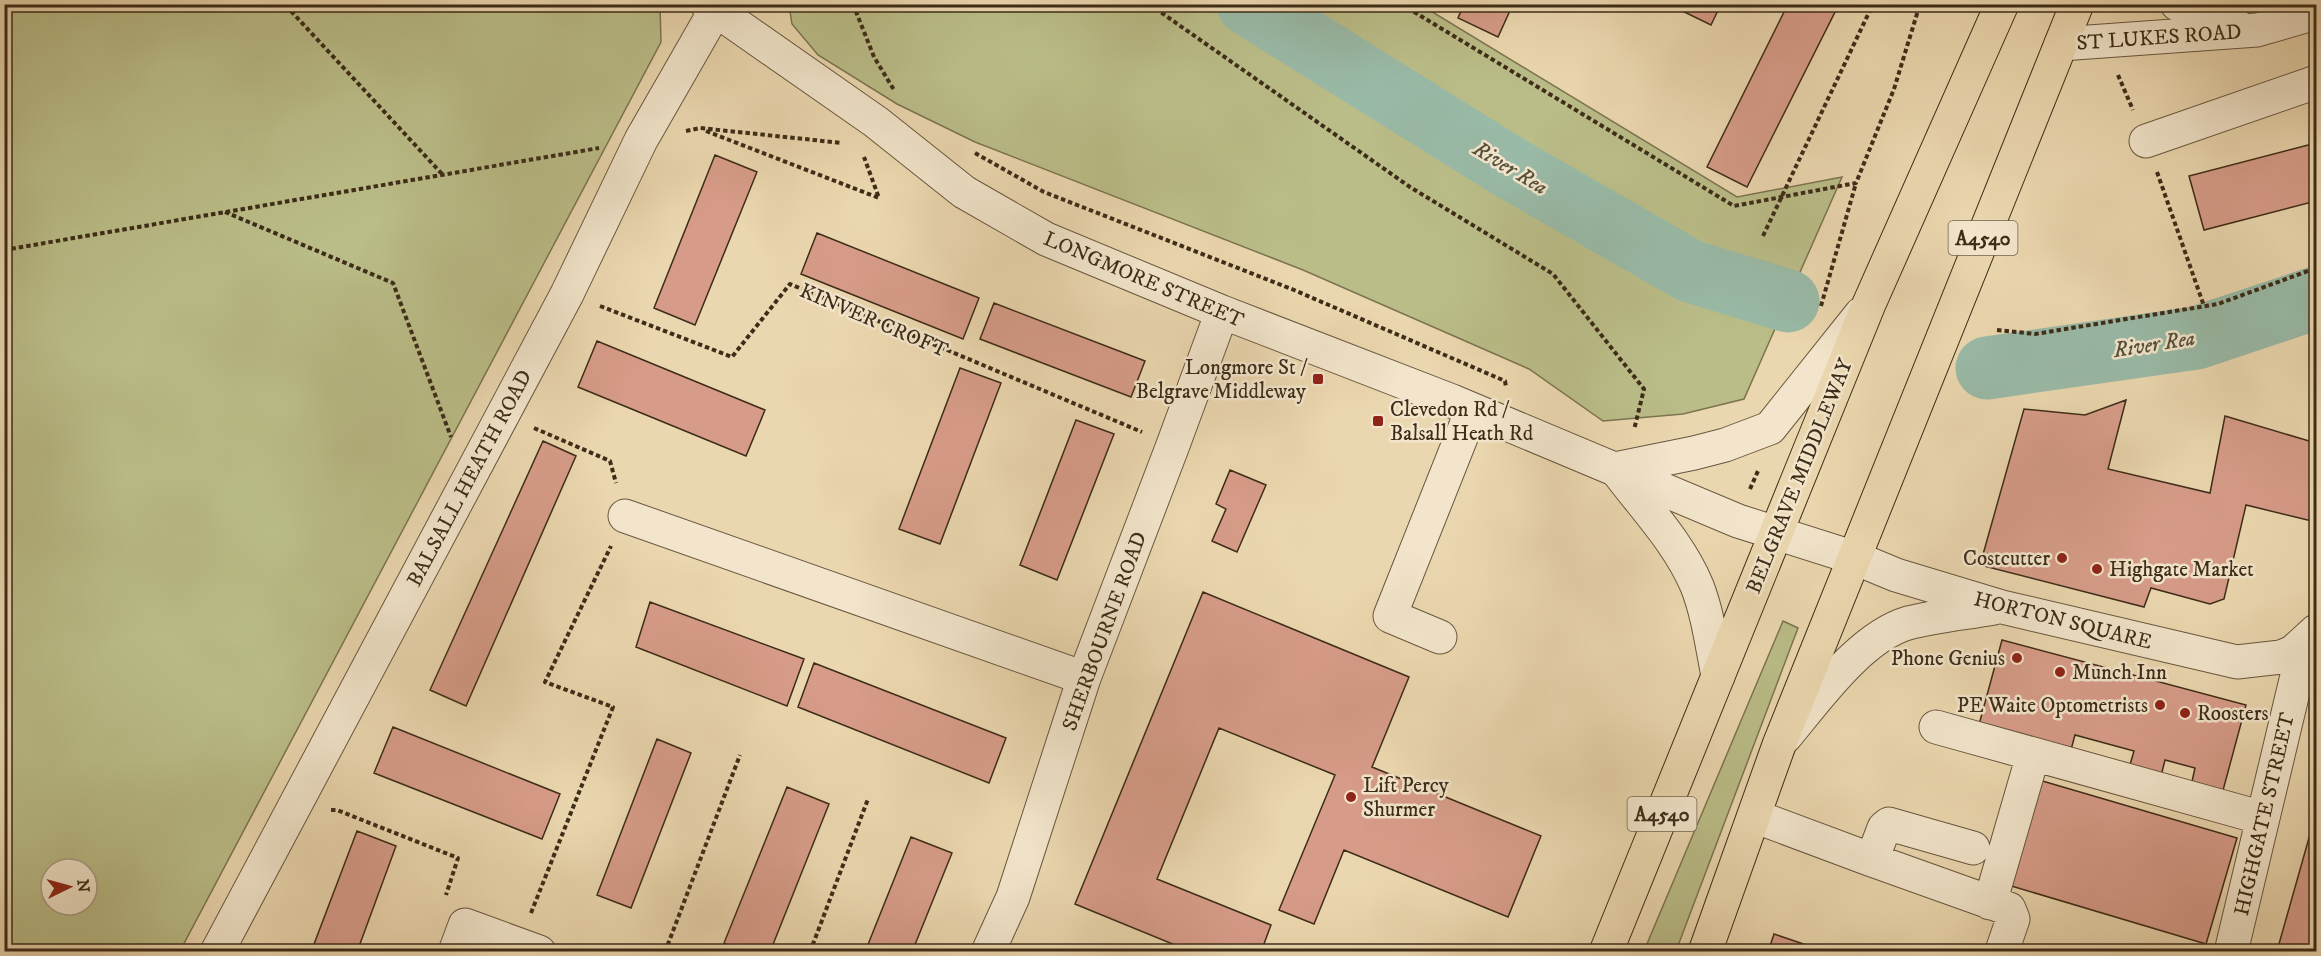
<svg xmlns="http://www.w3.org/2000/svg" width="2321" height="956" font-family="'IM FELL DW Pica',serif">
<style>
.green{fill:#babd88;stroke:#7c7450;stroke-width:1.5;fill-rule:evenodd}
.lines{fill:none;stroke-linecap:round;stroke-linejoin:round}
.river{stroke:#99baa7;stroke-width:63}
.building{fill:#d79c89;stroke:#3d2c18;stroke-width:1.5}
.minor-casing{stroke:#68573e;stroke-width:35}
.highway-casing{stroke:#3d2c18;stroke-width:35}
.path{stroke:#3d2c18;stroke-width:4;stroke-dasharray:4.5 3;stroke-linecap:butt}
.minor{stroke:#f2e5cb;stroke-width:33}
.highway{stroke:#ebd7af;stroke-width:33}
.poi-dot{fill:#8f2418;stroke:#f2e5cb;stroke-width:2}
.labels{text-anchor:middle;stroke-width:5;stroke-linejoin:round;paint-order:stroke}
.shield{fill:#f2e5cb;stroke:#73644e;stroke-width:1.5}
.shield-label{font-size:20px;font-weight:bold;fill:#3d2c18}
.street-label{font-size:21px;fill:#3d2c18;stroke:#f2e5cb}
.poi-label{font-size:21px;fill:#3d2c18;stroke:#f2e5cb;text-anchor:start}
.water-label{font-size:22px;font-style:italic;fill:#54503c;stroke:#f2e5cb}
</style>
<rect width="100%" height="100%" fill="#ebd7af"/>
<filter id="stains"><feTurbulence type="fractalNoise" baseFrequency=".00333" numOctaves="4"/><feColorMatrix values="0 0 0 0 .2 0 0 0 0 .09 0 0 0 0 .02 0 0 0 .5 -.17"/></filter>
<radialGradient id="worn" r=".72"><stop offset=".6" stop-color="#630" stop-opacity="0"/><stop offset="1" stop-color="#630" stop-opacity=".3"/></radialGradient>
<path class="green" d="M657 5 660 6 661 42 180 951H5V5ZM51 869H87V905H51Z
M789 5H1421L1737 197 1842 177 1744 399 1683 414 1603 421 1529 369 1303 270 975 142 897 104 818 55 792 24Z
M1783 621 1798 628 1676 951H1644Z"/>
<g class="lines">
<path class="river" d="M1248 4 1509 167 1690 271 1788 301
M1987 368 2196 338 2316 298"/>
</g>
<path class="building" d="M1464 4H1513L1498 37 1458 18Z
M1668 4H1721L1711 25Z
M1788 4H1820L1835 12 1747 187 1707 167Z
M2316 143V201L2204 230 2189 176Z
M715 155 757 172 695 325 654 308Z
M817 233 979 298 963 339 801 274Z
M994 303 1145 361 1131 397 980 339Z
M597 341 765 410 746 456 578 387Z
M960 368 1001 383 940 544 899 529Z
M2126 400 2108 469 2210 493 2225 416 2316 443V522L2246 505 2224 599 2210 604 2151 588 2144 607 1980 565 2024 409 2085 415Z
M1076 420 1114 434 1057 580 1020 565Z
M543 441 576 456 466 706 430 690Z
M1230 470 1266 485 1237 552 1212 541 1226 509 1216 504Z
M1203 592 1409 677 1372 767 1541 836 1508 917 1344 850 1314 924 1279 910 1335 775 1219 728 1157 879 1271 925 1261 952H1192L1075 904Z
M650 602 804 659 787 706 636 647Z
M2002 640 2246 705 2222 794 2191 786 2195 768 2165 760 2161 776 2129 768 2134 751 2075 735 2069 757 1977 732Z
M814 663 1006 738 989 783 798 707Z
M393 727 560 794 542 839 374 773Z
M657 739 691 753 631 908 597 895Z
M2039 780 2237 838 2206 944 2008 885Z
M787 787 829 804 770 952H743L724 943Z
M2316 813V952H2276L2277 951Z
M357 831 396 846 357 952H311Z
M911 837 952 853 912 952H865Z
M1774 934 1827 952H1768Z"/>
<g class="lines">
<defs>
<path id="minor" d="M707 4 876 122 964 192 1046 239 1222 312 1452 401 1738 521 1855 558 1896 575 2002 607 2237 662 2281 657 2293 652 2316 631
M2177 4 2199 15 2235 24
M2061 44 2257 30 2316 13
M2146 141 2316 82
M1615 469 1694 453 1725 445 1770 428 1861 314
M1618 472C1645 508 1679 543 1697 586 1708 614 1712 646 1718 676
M625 516 1084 678
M1440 637 1390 616 1472 410
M1936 727 2263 818
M1785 737C1816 700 1860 637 1908 623 1935 616 1966 613 1994 608
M1754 816 1872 860 1884 828 1889 824 1973 848
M1872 860 2009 909 2013 919 2003 948
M1990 903 2033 755
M217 952 567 294 641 140 719 4
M455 952 465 925 539 952
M988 952 1013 897 1084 678 1173 445 1222 312
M2231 952 2305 642"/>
<path id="highway" d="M1606 952 1869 304 2002 4
M1705 952 1779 745 2077 4"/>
</defs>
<use href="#minor" class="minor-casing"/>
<use href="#highway" class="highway-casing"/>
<path class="path" d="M278 4 289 9 442 174
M853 4 874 57 894 90
M1149 4 1410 187 1553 274 1644 389 1634 430
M1401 4 1734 206 1856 183 1894 89 1920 4
M1416 14 1420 4
M2118 75 2133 110
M686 131 700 128 842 143
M706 131 879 198 864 157
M975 153 1044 192 1294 290 1505 381 1506 387
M2157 172 2204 306
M225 212 393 283 451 437
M1763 236 1873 4
M4 250 599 148
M600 306 732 357 790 284 1142 432
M1821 306 1856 183
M1997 330 2035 334 2218 304 2316 268
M534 428 610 461 616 483
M1750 489 1758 471
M331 810H337L458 858 446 895
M531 913 613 707 545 682 611 546
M665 952 740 755
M810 952 868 799"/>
<use href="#minor" class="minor"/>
<use href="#highway" class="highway"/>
</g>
<g class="poi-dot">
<rect x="1312" y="373" width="12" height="12" rx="3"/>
<rect x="1372" y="415" width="12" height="12" rx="3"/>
<circle cx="2062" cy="558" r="6"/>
<circle cx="2097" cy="569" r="6"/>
<circle cx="2017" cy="658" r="6"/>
<circle cx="2060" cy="672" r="6"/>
<circle cx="2160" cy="705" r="6"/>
<circle cx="2185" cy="713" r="6"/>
<circle cx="1351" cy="797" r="6"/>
</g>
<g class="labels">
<g class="shield">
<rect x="1948.5" y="221" width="69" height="34" rx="4.5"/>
<rect x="1627.5" y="797" width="69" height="34" rx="4.5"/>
</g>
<g class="shield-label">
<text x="1983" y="245">A4540</text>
<text x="1662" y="821">A4540</text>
</g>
<g class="street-label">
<text transform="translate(2159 37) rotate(-4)" y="7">ST LUKES ROAD</text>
<text transform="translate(1144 279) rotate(23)" y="7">LONGMORE STREET</text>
<text transform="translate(874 320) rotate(23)" y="7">KINVER CROFT</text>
<text transform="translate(1799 476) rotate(-68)" y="7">BELGRAVE MIDDLEWAY</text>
<text transform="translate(469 478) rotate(-62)" y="7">BALSALL HEATH ROAD</text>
<text transform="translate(2063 620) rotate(14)" y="7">HORTON SQUARE</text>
<text transform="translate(1104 631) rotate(-70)" y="7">SHERBOURNE ROAD</text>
<text transform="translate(2264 814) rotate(-77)" y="7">HIGHGATE STREET</text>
</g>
<g class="poi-label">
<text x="1306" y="374" text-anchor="end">Longmore St /<tspan x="1306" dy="24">Belgrave Middleway</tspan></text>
<text x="1390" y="416">Clevedon Rd /<tspan x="1390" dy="24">Balsall Heath Rd</tspan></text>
<text x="2050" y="565" text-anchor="end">Costcutter</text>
<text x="2109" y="576">Highgate Market</text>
<text x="2005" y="665" text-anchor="end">Phone Genius</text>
<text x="2072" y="679">Munch Inn</text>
<text x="2148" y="712" text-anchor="end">PE Waite Optometrists</text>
<text x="2197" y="720">Roosters</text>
<text x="1363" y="792">Lift Percy<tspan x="1363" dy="24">Shurmer</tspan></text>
</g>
<g class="water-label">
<text transform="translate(1511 167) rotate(31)" y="8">River Rea</text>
<text transform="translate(2154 343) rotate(-9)" y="8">River Rea</text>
</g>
</g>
<rect width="2321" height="956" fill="none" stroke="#ebd7af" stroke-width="24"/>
<rect x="6" y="6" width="2309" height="944" fill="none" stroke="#3d2c18" stroke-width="3"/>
<rect x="12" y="12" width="2297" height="932" fill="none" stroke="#3d2c18" stroke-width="1.5"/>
<g transform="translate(69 887) rotate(85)"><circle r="28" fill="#f2e5cb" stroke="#aa9b83" stroke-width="1.5"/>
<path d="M0-4.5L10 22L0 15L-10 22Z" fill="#8f2418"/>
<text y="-9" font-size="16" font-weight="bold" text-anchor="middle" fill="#3d2c18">N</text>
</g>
<rect width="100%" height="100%" filter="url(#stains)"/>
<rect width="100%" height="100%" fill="url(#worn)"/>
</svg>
